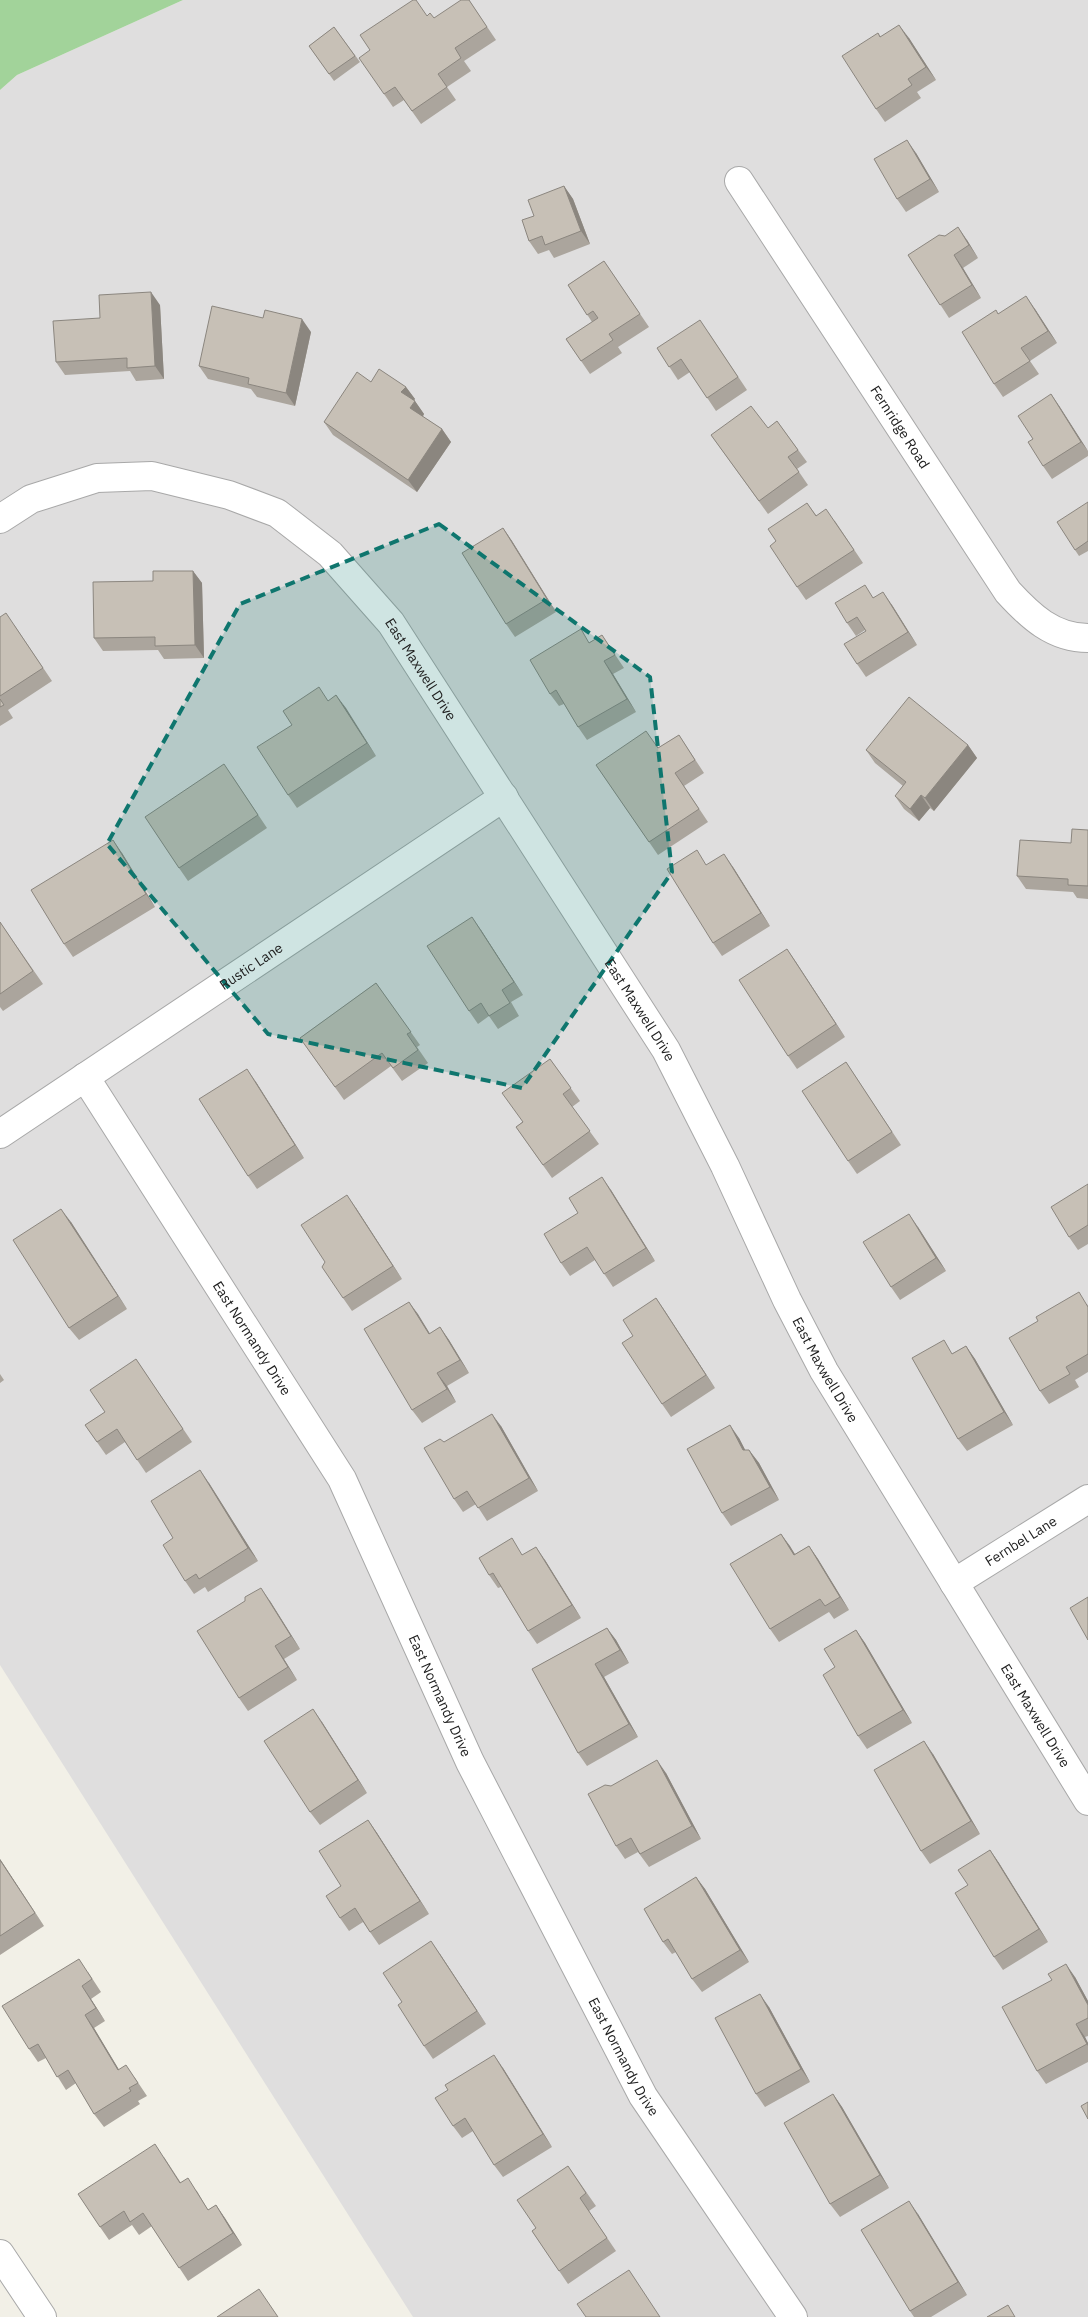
<svg xmlns="http://www.w3.org/2000/svg" width="1088" height="2317" font-family="'IBM Plex Sans',sans-serif">
<style>
.residential{fill:#dfdede}
.forest{fill:#a2d39a}
.lines{fill:none;stroke-linecap:round;stroke-linejoin:round}
.minor-casing{stroke:#a8a8a8;stroke-width:30}
.minor{stroke:#fff;stroke-width:28}
.wall{fill:#aba59d}
.shaded-wall{fill:#8b867f}
.building{fill:#c7c0b6;stroke:#8b867f}
.marked{fill:#0f766e;fill-opacity:0.2;stroke:#0f766e;stroke-width:4;stroke-dasharray:10 6;stroke-linejoin:round}
.labels{text-anchor:middle;stroke-width:4.5;stroke-linejoin:round;paint-order:stroke}
.street-label{font-size:14px;fill:#212121;stroke:#fff}
</style>
<rect width="100%" height="100%" fill="#f2f0e7"/>
<path class="residential" d="M183 0H1088V2317H413L0 1665V90L17 75Z"/>
<path class="forest" d="M0 0H183L17 75 0 90Z"/>
<g class="lines">
<defs>
<g id="minor">
<path id="s1" d="M739 181 1008 592C1030 616 1053 638 1088 638"/>
<path id="s2" d="M0 519 31 499 97 478 152 476 229 495 277 513 330 554 391 623 666 1050 725 1166 787 1300 824 1371 1088 1801"/>
<path id="s3" d="M85 1077 342 1479 470 1762 643 2096 793 2317"/>
<path id="s4" d="M0 1134 504 797"/>
<path id="s5" d="M954 1583 1088 1499"/>
<path d="M0 2254 42 2317"/>
</g>
</defs>
<use href="#minor" class="minor-casing"/>
<use href="#minor" class="minor"/>
</g>
<path class="wall" d="M469 0 496 40 464 61 471 71 447 87 456 100 421 124 404 100 393 107 384 94 427 16 434 18Z
M334 27 360 62 334 81 309 46Z
M878 33 881 37 909 38 936 80 917 92 921 98 885 122 876 109Z
M916 153 939 192 906 212 897 199Z
M564 186 573 199 590 244 554 258 549 250 538 254 529 241 534 216Z
M967 240 978 258 963 268 981 298 949 318 908 255Z
M604 261 649 327 618 347 622 353 590 374 566 339 592 322 568 285Z
M160 305 164 379 136 381 130 371 65 375 56 362 100 318Z
M1035 309 1057 343 1030 361 1039 374 1003 397 994 384 999 313Z
M311 332 295 406 257 397 251 389 208 379 199 366Z
M709 333 747 390 716 411 690 372 678 380 657 348Z
M371 382 406 387 415 399 414 400 424 414 423 417 442 429 451 442 417 492 333 435 324 422Z
M1051 394 1088 451V456L1052 479 1043 466 1033 439Z
M777 421 807 462 797 469 808 485 768 514 711 435 768 428Z
M1088 502V551L1079 556 1075 550Z
M807 503 816 515 835 521 863 563 806 600 797 587 776 541Z
M503 528 512 541 556 612 515 637 506 624Z
M193 571 202 583 204 658 164 659 158 650 103 651 94 638 153 581Z
M874 597 892 605 917 645 866 677 857 664 866 631 865 630 856 636 847 623Z
M0 617 15 626 52 681 8 710 13 718 0 726Z
M602 635 624 668 613 674 636 712 587 740 578 727 564 704 559 706 550 694 590 642Z
M336 695 376 756 297 808 288 795 329 701Z
M679 735 704 773 684 786 708 822 658 855 596 765 658 748Z
M968 745 977 758 934 811 930 808 919 821 904 809 895 796 903 786 875 763 866 750Z
M233 777 267 828 188 881 179 868Z
M1088 830V899L1077 898 1073 892 1026 889 1017 876 1071 843Z
M122 853 155 907 73 957 64 944Z
M733 867 770 926 722 956 713 943Z
M0 922 43 984 3 1011 0 1007Z
M481 930 523 995 511 1002 519 1016 498 1029 489 1016 478 1024 469 1011Z
M787 949 845 1037 797 1069 788 1056Z
M376 983 420 1045 417 1047 428 1063 402 1081 391 1066 344 1100 300 1038Z
M550 1059 580 1101 572 1107 599 1144 552 1178 516 1127 522 1122Z
M846 1062 901 1145 857 1174 848 1161Z
M256 1082 304 1158 257 1189 248 1176Z
M1088 1184V1244L1078 1250 1069 1237Z
M611 1190 655 1261 613 1287 595 1260 570 1276 561 1263 578 1213Z
M356 1208 402 1279 352 1311 343 1298 325 1262Z
M71 1222 127 1309 79 1340 69 1328Z
M918 1227 946 1271 900 1300 891 1287Z
M656 1298 715 1388 671 1417 662 1404 633 1336Z
M409 1302 430 1334 440 1327 449 1340 469 1373 447 1386 456 1402 422 1423 412 1410Z
M1088 1304V1372L1075 1380 1079 1387 1049 1404 1040 1391Z
M966 1346 975 1359 1013 1425 967 1451 958 1439 953 1353Z
M136 1359 192 1442 146 1473 125 1442 106 1455 85 1425 105 1412Z
M0 1374 4 1380 0 1383Z
M501 1426 538 1491 487 1521 476 1504 463 1512 454 1499 444 1442Z
M739 1438 745 1450H749L759 1463 779 1500 731 1526 722 1513Z
M209 1483 258 1561 208 1592 205 1587 194 1594 185 1581 173 1538Z
M781 1534 795 1554 809 1546 818 1559 849 1610 834 1619 829 1612 779 1642 770 1629Z
M523 1555 545 1560 581 1618 537 1644 528 1631 501 1587 498 1588 489 1575Z
M270 1601 300 1649 284 1659 297 1680 248 1711 239 1698Z
M607 1628 616 1640 629 1663 604 1677 638 1737 587 1766 578 1753 532 1669Z
M856 1630 865 1643 912 1723 867 1749 858 1736 835 1667Z
M322 1722 367 1793 320 1825 310 1812Z
M933 1754 980 1834 930 1864 921 1851Z
M666 1773 701 1839 649 1867 638 1852 625 1859 616 1846 611 1786Z
M368 1820 377 1833 429 1914 379 1945 363 1922 349 1931 340 1918 341 1886Z
M990 1850 999 1863 1048 1942 1003 1970 994 1957 968 1885Z
M0 1859 44 1926 0 1955Z
M696 1877 705 1889 749 1962 702 1992 692 1979 676 1952 672 1954 663 1942Z
M440 1954 486 2024 433 2059 424 2046 402 2002Z
M88 1972 101 1992 91 1999 105 2021 94 2028 119 2070 135 2078 147 2096 138 2101 140 2104 104 2127 94 2114 76 2083 66 2090 46 2058 38 2062 29 2049Z
M1075 1977 1088 2001V2036L1085 2037 1088 2043V2062L1046 2084 1037 2071Z
M769 2007 810 2082 765 2107 756 2094Z
M503 2068 552 2147 503 2177 494 2165 473 2131 462 2138 453 2126Z
M833 2094 842 2107 889 2188 840 2217 830 2204Z
M164 2157 181 2183 197 2191 208 2210 216 2205 242 2245 188 2281 152 2226 139 2235 132 2225 109 2240 100 2227Z
M568 2166 596 2206 589 2211 616 2251 568 2284 532 2231 536 2228Z
M918 2214 967 2295 931 2317H914L910 2311Z"/>
<path class="shaded-wall" d="M899 25 909 38 936 80 926 67Z
M907 140 916 153 939 192 930 179Z
M564 186 573 199 590 244 581 231Z
M958 227 967 240 978 258 969 245Z
M954 255 963 268 981 298 972 285Z
M151 292 160 305 164 379 155 366Z
M1026 296 1035 309 1057 343 1048 331Z
M302 319 311 332 295 406 286 393Z
M406 387 415 399 410 405 401 392Z
M1051 394 1060 407 1088 451 1081 442Z
M415 401 424 414 419 421 410 408Z
M442 429 451 442 417 492 408 480Z
M503 528 512 541 556 612 547 599Z
M193 571 202 583 204 658 195 645Z
M883 592 892 605 917 645 908 632Z
M604 661 613 674 636 712 627 699Z
M336 695 346 708 376 756 367 743Z
M968 745 977 758 934 811 925 798Z
M921 795 930 808 919 821 910 809Z
M113 840 122 853 155 907 146 894Z
M724 854 733 867 770 926 761 913Z
M472 917 481 930 523 995 514 982Z
M787 949 796 962 845 1037 836 1024Z
M247 1069 256 1082 304 1158 295 1145Z
M602 1177 611 1190 655 1261 646 1248Z
M347 1195 356 1208 402 1279 393 1266Z
M61 1209 71 1222 127 1309 118 1296Z
M909 1214 918 1227 946 1271 936 1258Z
M656 1298 665 1311 715 1388 706 1375Z
M409 1302 418 1314 438 1347 429 1334Z
M440 1327 449 1340 469 1373 460 1360Z
M966 1346 975 1359 1013 1425 1004 1412Z
M437 1373 447 1386 456 1402 447 1389Z
M492 1414 501 1426 538 1491 529 1478Z
M730 1425 739 1438 752 1463 743 1450Z
M749 1450 759 1463 779 1500 770 1487Z
M200 1470 209 1483 258 1561 248 1548Z
M781 1534 790 1546 803 1568 794 1555Z
M809 1546 818 1559 849 1610 840 1597Z
M536 1547 545 1560 581 1618 572 1605Z
M261 1588 270 1601 300 1649 291 1636Z
M607 1628 616 1640 629 1663 620 1650Z
M856 1630 865 1643 912 1723 903 1710Z
M275 1646 284 1659 297 1680 288 1667Z
M595 1664 604 1677 638 1737 629 1724Z
M313 1709 322 1722 367 1793 358 1780Z
M924 1741 933 1754 980 1834 971 1821Z
M657 1760 666 1773 701 1839 692 1826Z
M368 1820 377 1833 429 1914 420 1901Z
M990 1850 999 1863 1048 1942 1039 1929Z
M0 1859 44 1926 0 1860Z
M696 1877 705 1889 749 1962 740 1950Z
M431 1941 440 1954 486 2024 477 2011Z
M1066 1964 1075 1977 1088 2001V2005Z
M82 1986 91 1999 105 2021 96 2008Z
M760 1994 769 2007 810 2082 801 2069Z
M85 2015 94 2028 127 2083 118 2070Z
M1076 2024 1085 2037 1088 2043V2046Z
M494 2055 503 2068 552 2147 543 2134Z
M833 2094 842 2107 889 2188 880 2175Z
M909 2201 918 2214 967 2295 958 2282Z
M216 2205 225 2218 242 2245 233 2233Z"/>
<path class="building" d="M413 0H416L427 16 430 13 434 18 461 0H469L487 27 455 48 461 58 438 74 447 87 412 111 395 87 384 94 359 58 370 50 360 35Z
M899 25 926 67 908 79 912 85 876 109 842 56 878 33 880 37Z
M334 27 355 56 329 74 309 46Z
M907 140 930 179 897 199 874 159Z
M564 186 581 231 545 245 542 236 529 241 522 220 534 216 528 200Z
M958 227 969 245 954 255 972 285 940 305 908 255 939 235 945 236Z
M604 261 640 314 609 334 613 340 581 361 566 339 598 318 593 311 587 315 568 285Z
M151 292 155 366 127 368V358L56 362 53 321 100 318 99 295Z
M1026 296 1048 331 1021 348 1030 361 994 384 962 332 996 310 998 314Z
M212 306 263 318 265 310 302 319 286 393 248 384 249 378 199 366Z
M700 320 738 377 707 398 681 359 669 367 657 348Z
M379 369 406 387 401 392 415 401 410 408 442 429 408 480 324 422 357 372 371 382Z
M1051 394 1081 442 1043 466 1028 442 1033 439 1018 416Z
M751 406 768 428 777 421 798 450 788 457 799 472 759 501 711 435Z
M1088 502V541L1075 550 1057 522Z
M807 503 816 516 826 509 854 550 797 587 770 546 776 541 768 529Z
M503 528 547 599 506 624 462 553Z
M153 571H193L195 645 155 646V637L94 638 93 582 153 581Z
M865 585 873 598 883 592 908 632 857 664 844 644 866 631 857 617 847 623 835 603Z
M6 613 43 668 0 696V617Z
M581 629 589 643 602 635 615 655 604 661 627 699 578 727 556 690 550 694 530 660Z
M319 687 328 701 336 695 367 743 288 795 257 747 292 725 283 711Z
M909 697 968 745 925 798 921 795 910 809 895 796 906 782 866 750Z
M0 699 4 705 0 707Z
M646 731 658 748 679 735 695 760 675 773 699 809 649 842 596 765Z
M224 764 258 815 179 868 145 817Z
M1072 829 1088 830V886L1068 885V879L1017 876 1020 840 1071 843Z
M113 840 146 894 64 944 31 890Z
M697 850 706 865 724 854 761 913 713 943 667 869Z
M472 917 514 982 502 990 510 1003 489 1016 481 1003 469 1011 427 946Z
M0 922 33 971 0 994Z
M787 949 836 1024 788 1056 739 980Z
M376 983 411 1032 407 1034 418 1050 393 1068 382 1053 335 1087 300 1038Z
M550 1059 571 1088 563 1094 590 1131 543 1165 516 1127 523 1122 502 1093Z
M846 1062 892 1132 848 1161 802 1091Z
M247 1069 295 1145 248 1176 199 1099Z
M602 1177 646 1248 604 1274 587 1247 561 1263 544 1234 578 1213 569 1198Z
M1088 1184V1225L1069 1237 1051 1207Z
M347 1195 393 1266 343 1298 322 1267 325 1262 301 1225Z
M61 1209 118 1296 69 1328 13 1240Z
M909 1214 936 1258 891 1287 863 1242Z
M1079 1292 1088 1307V1354L1066 1367 1070 1374 1040 1391 1009 1338 1038 1321 1036 1317Z
M656 1298 706 1375 662 1404 622 1343 633 1336 623 1320Z
M409 1302 429 1334 440 1327 460 1360 437 1373 447 1389 412 1410 364 1329Z
M944 1340 952 1354 966 1346 1004 1412 958 1439 912 1358Z
M136 1359 183 1429 137 1460 117 1429 97 1442 85 1425 105 1412 90 1390Z
M492 1414 529 1478 478 1508 467 1491 454 1499 424 1448 440 1439 444 1442Z
M730 1425 743 1450H749L770 1487 722 1513 687 1449Z
M200 1470 248 1548 199 1579 196 1574 185 1581 163 1545 173 1538 151 1501Z
M781 1534 794 1555 809 1546 840 1597 825 1606 820 1599 770 1629 730 1564Z
M512 1538 522 1555 536 1547 572 1605 528 1631 493 1573 489 1575 479 1558Z
M261 1588 291 1636 275 1646 288 1667 239 1698 197 1631 245 1601V1597Z
M1088 1597V1640L1070 1608Z
M607 1628 620 1650 595 1664 629 1724 578 1753 532 1669Z
M856 1630 903 1710 858 1736 823 1675 835 1667 824 1649Z
M313 1709 358 1780 310 1812 264 1741Z
M924 1741 971 1821 921 1851 874 1770Z
M657 1760 692 1826 640 1854 631 1838 616 1846 588 1794 605 1785 611 1786Z
M368 1820 420 1901 370 1932 355 1908 340 1918 326 1896 341 1886 319 1851Z
M990 1850 1039 1929 994 1957 955 1893 968 1885 958 1870Z
M0 1860 35 1913 0 1936Z
M696 1877 740 1950 692 1979 668 1939 663 1942 644 1909Z
M431 1941 477 2011 424 2046 398 2005 402 2002 383 1973Z
M79 1959 92 1979 82 1986 96 2008 85 2015 118 2070 126 2065 138 2083 129 2088 131 2091 94 2114 68 2070 57 2077 38 2044 29 2049 2 2006Z
M1066 1964 1088 2005V2018L1076 2024 1087 2044 1037 2071 1002 2007 1052 1980 1048 1974Z
M760 1994 801 2069 756 2094 715 2018Z
M494 2055 543 2134 494 2165 465 2118 453 2126 435 2098 448 2090 445 2085Z
M833 2094 880 2175 830 2204 784 2123Z
M1088 2102V2119L1081 2106Z
M155 2144 180 2183 188 2178 208 2210 216 2205 233 2233 179 2268 143 2213 130 2222 124 2211 100 2227 78 2194Z
M568 2166 586 2193 580 2198 607 2238 559 2271 532 2231 536 2228 517 2200Z
M909 2201 958 2282 910 2311 861 2230Z
M629 2270 660 2317H586L577 2304Z
M259 2289 278 2317H217Z
M1008 2305 1015 2317H987Z"/>
<path class="marked" d="M439 524 650 677 672 872 522 1088 268 1034 107 844 240 604Z"/>
<g class="labels">
<g class="street-label">
<text dy="5" stroke="none"><textPath href="#s1" startOffset="294">Fernridge Road</textPath></text>
<text dy="5" stroke="none"><textPath href="#s2" startOffset="506">East Maxwell Drive</textPath></text>
<text dy="5" stroke="none"><textPath href="#s4" startOffset="302">Rustic Lane</textPath></text>
<text dy="5" stroke="none"><textPath href="#s2" startOffset="911">East Maxwell Drive</textPath></text>
<text dy="5" stroke="none"><textPath href="#s3" startOffset="310">East Normandy Drive</textPath></text>
<text dy="5" stroke="none"><textPath href="#s2" startOffset="1316">East Maxwell Drive</textPath></text>
<text dy="5" stroke="none"><textPath href="#s5" startOffset="79">Fernbel Lane</textPath></text>
<text dy="5" stroke="none"><textPath href="#s3" startOffset="715">East Normandy Drive</textPath></text>
<text dy="5" stroke="none"><textPath href="#s2" startOffset="1721">East Maxwell Drive</textPath></text>
<text dy="5" stroke="none"><textPath href="#s3" startOffset="1120">East Normandy Drive</textPath></text>
</g>
</g>
</svg>
